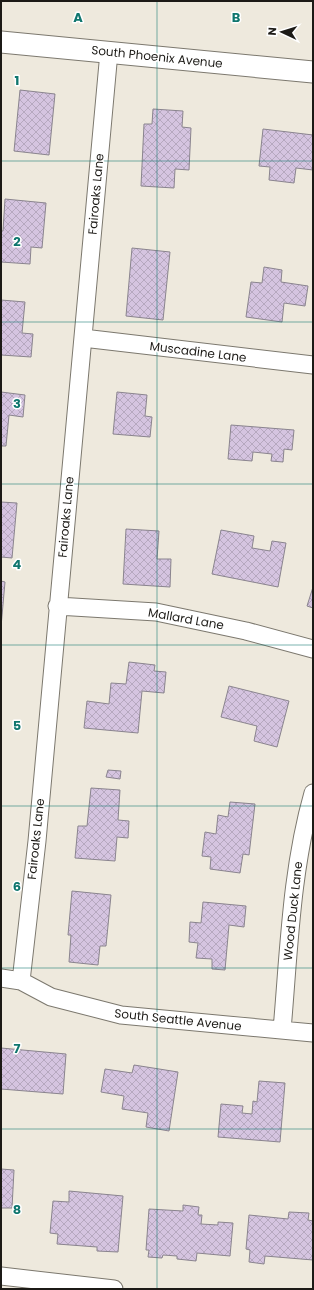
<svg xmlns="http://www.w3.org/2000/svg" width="314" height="1290" font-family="Poppins,sans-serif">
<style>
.building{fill:url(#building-cross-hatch);stroke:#8a848e}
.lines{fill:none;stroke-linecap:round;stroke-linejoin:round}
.minor-casing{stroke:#7c786e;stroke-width:19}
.tertiary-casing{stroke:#7c786e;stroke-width:23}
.minor{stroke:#fff;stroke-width:17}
.tertiary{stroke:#fff;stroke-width:21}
.grid{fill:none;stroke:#0f766e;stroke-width:1;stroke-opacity:0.55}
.labels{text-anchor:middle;stroke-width:3;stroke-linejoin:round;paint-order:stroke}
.street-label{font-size:12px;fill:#1c1a16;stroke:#fff}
.grid-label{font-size:13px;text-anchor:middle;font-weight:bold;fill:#0f766e;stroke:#fff;stroke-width:3;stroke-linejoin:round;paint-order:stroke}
</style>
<defs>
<pattern id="building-cross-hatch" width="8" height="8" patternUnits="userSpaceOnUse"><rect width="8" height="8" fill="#d5c4e0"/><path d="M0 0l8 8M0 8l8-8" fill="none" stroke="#b6a8bf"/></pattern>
</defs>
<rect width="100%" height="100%" fill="#eee9dd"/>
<path class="building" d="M20 90 55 94 49 155 14 151Z
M153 109 183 111 182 127 191 128 189 170 175 169 174 188 141 186 144 124H152Z
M263 129 313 135V170L296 168 294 183 269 180 270 167 259 166Z
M5 199 46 203 42 248 31 247 30 264 1 262V231H3Z
M132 248 170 252 163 320 126 316Z
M264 267 282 270 281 282 308 286 305 306 284 303 282 322 246 317 251 282 262 283Z
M1 300 25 302 22 333 33 334 31 357 1 355Z
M1 392 25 395 23 417 9 415 6 446H1Z
M117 392 147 395 145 416 152 417 150 437 113 434Z
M231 425 294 430 292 450 284 449 283 462 271 461 272 454 253 452 252 461 228 459Z
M1 502 17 503 12 558 1 557Z
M126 529 159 531 157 559H171L170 587 123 584Z
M221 530 254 536 252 548 270 551 272 541 286 543 278 587 212 574Z
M1 581 5 582 1 627Z
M313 587V608L307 606Z
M129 662 155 665 154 671 166 672 164 693 142 691 138 733 84 728 87 701 109 704 111 683 126 684Z
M229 686 289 701 277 747 254 741 257 726 221 717Z
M108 770 121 771 120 779 106 777Z
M91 788 120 790 118 820 129 821 128 838 117 837 115 861 75 858 78 826H87Z
M230 802 255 804 249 855 243 854 240 873 210 869 211 857 202 856 205 832 216 834 218 815 228 817Z
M72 891 111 895 106 946H100L98 965 69 962 71 935H68Z
M203 902 246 906 244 927 229 925 225 970 212 969V959L196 958 198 943 189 942 190 922 201 923Z
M1 1048 66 1054 63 1094 1 1089Z
M134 1065 178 1072 169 1131 146 1127 148 1113 122 1109 124 1096 101 1092 105 1069 132 1073Z
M259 1081 285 1083 280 1142 218 1137 221 1104 243 1106 242 1113 252 1114 253 1101 257 1102Z
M1 1169 14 1170 12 1208H1Z
M69 1191 123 1196 118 1252 97 1251V1247L57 1244 58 1234 50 1233 53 1201 69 1202Z
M183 1205 199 1207 198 1215H202L201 1224 218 1225V1222L233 1223 230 1256 197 1253 196 1261 177 1259V1256L163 1255 162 1258 148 1257 149 1250H146L149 1209 183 1211Z
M289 1212 309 1213 308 1220 313 1221V1260L265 1256 264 1264 249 1262 250 1250 246 1249 249 1215 288 1219Z"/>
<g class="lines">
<defs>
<path id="minor" d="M83 338 313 365
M57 606 156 612 246 631 313 649
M1 978 21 981 51 997 121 1015 313 1033
M21 981 37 841 109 52
M282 1030C289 951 291 870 313 793
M1 1276 114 1289"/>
<path id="tertiary" d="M1 42 313 72"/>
</defs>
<use href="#minor" class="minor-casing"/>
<use href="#tertiary" class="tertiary-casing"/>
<use href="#minor" class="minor"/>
<use href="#tertiary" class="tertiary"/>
</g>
<path class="grid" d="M157 1V1289M1 161H313M1 322H313M1 484H313M1 645H313M1 806H313M1 968H313M1 1129H313"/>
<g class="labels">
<g class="street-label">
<text transform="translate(157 57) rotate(6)" y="4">South Phoenix Avenue</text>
<text transform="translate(96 194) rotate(-85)" y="4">Fairoaks Lane</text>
<text transform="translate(198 352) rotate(7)" y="4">Muscadine Lane</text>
<text transform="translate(66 517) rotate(-85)" y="4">Fairoaks Lane</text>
<text transform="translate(186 619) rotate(10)" y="4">Mallard Lane</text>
<text transform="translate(36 839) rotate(-84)" y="4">Fairoaks Lane</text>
<text transform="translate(293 911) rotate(-84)" y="4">Wood Duck Lane</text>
<text transform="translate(178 1020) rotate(6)" y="4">South Seattle Avenue</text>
</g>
</g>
<g class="grid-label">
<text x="78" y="22">A</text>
<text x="236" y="22">B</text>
<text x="17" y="85">1</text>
<text x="17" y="246">2</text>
<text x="17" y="408">3</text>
<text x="17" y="569">4</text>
<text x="17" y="730">5</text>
<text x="17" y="891">6</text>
<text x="17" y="1053">7</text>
<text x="17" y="1214">8</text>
</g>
<rect width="314" height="1290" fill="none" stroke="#1c1a16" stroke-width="4"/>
<g transform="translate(282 32) rotate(274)" stroke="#ffffff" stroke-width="3" paint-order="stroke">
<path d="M0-3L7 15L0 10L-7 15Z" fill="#1c1a16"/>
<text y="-6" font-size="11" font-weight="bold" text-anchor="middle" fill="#1c1a16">N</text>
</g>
</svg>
